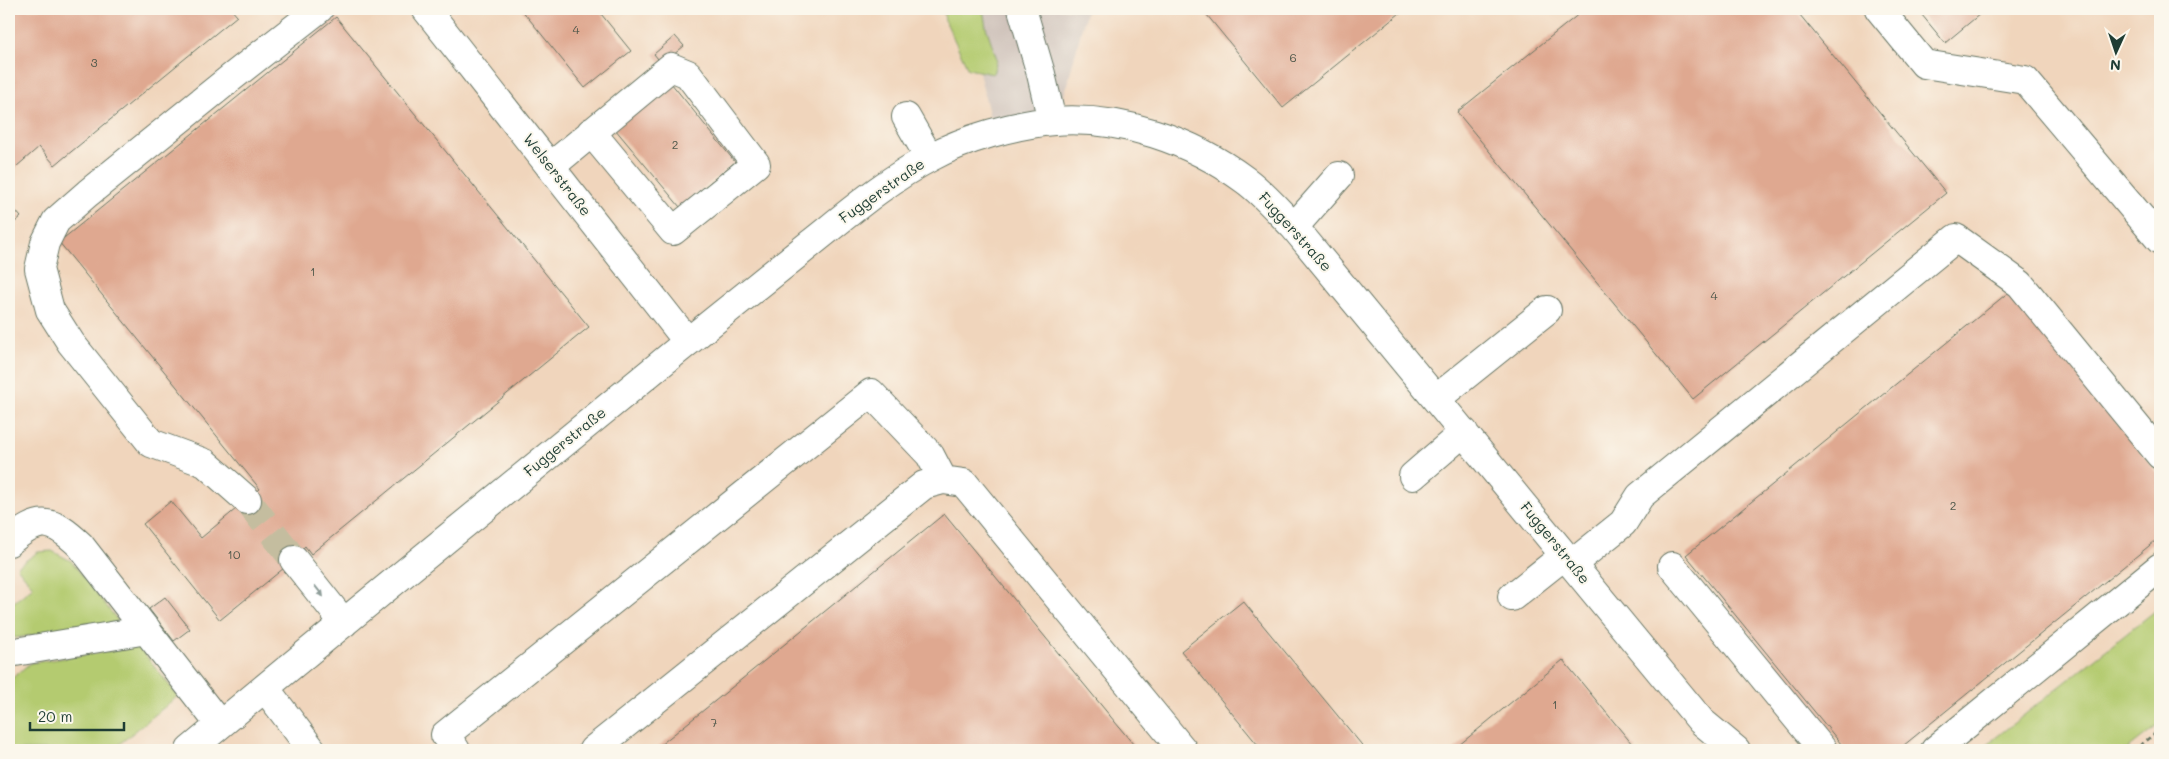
<svg xmlns="http://www.w3.org/2000/svg" width="2169" height="759" font-family="Mali,sans-serif">
<style>
.built{fill:#f0d5bc}
.industrial{fill:#cec1b9}
.green{fill:#b4cb6f;stroke:#6a8452}
.building{fill:#dfa890}
.lines{fill:none;stroke-linecap:round;stroke-linejoin:round}
.minor-tunnel{stroke:#c4bd9f;stroke-width:28;stroke-dasharray:28 14;stroke-linecap:butt}
.minor-casing{stroke:#677563;stroke-width:30}
.path{stroke:#677563;stroke-width:3;stroke-dasharray:4 4;stroke-linecap:butt}
.minor{stroke:#fff;stroke-width:28}
.oneway{fill:#8f9e9a}
.labels{text-anchor:middle;stroke-width:4;stroke-linejoin:round;paint-order:stroke}
.number-label{font-size:12px;fill:#4f584b}
.street-label{font-size:15px;fill:#1f3d34;stroke:#fbf7ec}
</style>
<rect width="100%" height="100%" fill="#fbf7ec"/>
<filter id="ink" filterUnits="userSpaceOnUse"><feTurbulence type="fractalNoise" baseFrequency=".02" numOctaves="2"/><feDisplacementMap in="SourceGraphic" scale="10" xChannelSelector="R" yChannelSelector="G"/><feConvolveMatrix kernelMatrix="1 2 1 2 8 2 1 2 1" color-interpolation-filters="sRGB"/></filter>
<filter id="wash" filterUnits="userSpaceOnUse"><feTurbulence type="fractalNoise" baseFrequency=".0096" numOctaves="4" result="noise"/><feDisplacementMap in="SourceGraphic" scale="20" xChannelSelector="R" yChannelSelector="G"/><feGaussianBlur stdDeviation="1.12" result="paint"/><feColorMatrix in="noise" values="0 0 0 0 0 0 0 0 0 0 0 0 0 0 0 0 0 1.4 0 .05"/><feComposite in="paint" operator="in"/></filter>
<g filter="url(#wash)">
<rect width="100%" height="100%" fill="#edddba"/>
<path class="built" d="M9 9H964L991 122 1061 107 1087 9H2160V750H9Z"/>
<path class="industrial" d="M964 9H1087L1061 108 991 122Z"/>
<path class="green" d="M943 9H983L986 27 997 59 993 74 968 69 945 20Z
M52 551 71 561 119 622 15 638 9 631V606L33 587 17 567 38 552Z
M2160 607V724L2127 750H1980Z
M139 647 178 696 112 750H9V681L30 663Z"/>
<g id="blocks">
<path class="building" d="M14 9H231L237 16 55 165 39 147 9 173V13Z
M521 9H597L631 51 585 88Z
M1202 9H1405L1283 108Z
M1585 9H1795L1946 193 1693 399 1457 112Z
M1917 9H1986L1945 43Z
M336 17 589 327 311 554 305 546 303 548 305 551 220 620 143 524 171 501 201 538 260 489 59 242Z
M675 36 684 46 662 64 654 54Z
M671 83 735 162 680 207 615 129Z
M9 203 21 217 9 227Z
M2010 291 2160 476V537L1898 750H1846L1686 555Z
M944 514 1138 750H654L720 697Z
M165 597 190 629 174 641 149 609Z
M1243 601 1366 750H1262L1181 651Z
M1563 660 1637 750H1453Z"/>
</g>
</g>
<g filter="url(#ink)">
<use href="#blocks" fill-opacity="0" stroke="#677563" stroke-width="1"/>
<g class="lines">
<path class="minor-tunnel" d="M247 500 294 560"/>
<defs>
<path id="minor" d="M426 9 688 342
M1022 9 1041 74 1052 121
M1879 9 1924 64 2025 80 2160 240
M906 117 929 157
M550 167 671 67 688 74 756 164 673 231 591 132
M1294 227 1339 176
M1436 399 1547 310
M1413 476 1464 432
M247 500 205 463 151 443 71 343 50 310 39 269 45 243 56 221 88 193 232 77 319 9
M9 542C40 516 51 518 80 545L220 725
M294 560 344 623
M1572 564 1623 523 1640 496 1956 238 2020 284 2160 455
M1672 566 1823 750
M1512 597 1565 555
M9 653 147 630
M265 688 312 750
M190 750C344 621 501 495 657 367 707 326 759 285 810 244 849 213 887 180 931 157 964 139 1016 124 1054 121 1121 116 1191 140 1245 180 1263 193 1278 211 1294 227L1701 721 1736 750
M456 750 445 735 871 393 930 455 943 480
M593 750 924 485 943 480 964 483 1183 750
M1935 750 2160 567"/>
</defs>
<use href="#minor" class="minor-casing"/>
<path class="path" d="M2134 750 2160 730"/>
<use href="#minor" class="minor"/>
</g>
<defs><path id="oneway-solid" d="M-6-.8H1V-3.2L6.5 0L1 3.2V.8H-6Z" transform="scale(1.25)"/></defs>
<use class="oneway" href="#oneway-solid" transform="translate(319 591) rotate(52)"/>
</g>
<g class="labels">
<g class="number-label">
<text x="576" y="34">4</text>
<text x="1293" y="62">6</text>
<text x="94" y="67">3</text>
<text x="675" y="149">2</text>
<text x="313" y="276">1</text>
<text x="1714" y="300">4</text>
<text x="1953" y="510">2</text>
<text x="234" y="559">10</text>
<text x="1555" y="709">1</text>
<text x="714" y="727">7</text>
</g>
<g class="street-label">
<text transform="translate(557 175) rotate(52)" y="5">Welserstraße</text>
<text transform="translate(882 191) rotate(-35)" y="5">Fuggerstraße</text>
<text transform="translate(1295 232) rotate(48)" y="5">Fuggerstraße</text>
<text transform="translate(565 442) rotate(-39)" y="5">Fuggerstraße</text>
<text transform="translate(1555 543) rotate(51)" y="5">Fuggerstraße</text>
</g>
</g>
<rect width="2169" height="759" fill="none" stroke="#fbf7ec" stroke-width="30"/>
<g transform="translate(2116 52) rotate(183)" stroke="#fbf7ec" stroke-width="4" paint-order="stroke">
<path d="M0-4L9 19L0 12L-9 19Z" fill="#1f3d34"/>
<text y="-8" font-size="14" font-weight="bold" text-anchor="middle" fill="#1f3d34">N</text>
</g>
<path d="M30 722v8h94v-8" fill="none" stroke="#1f3d34" stroke-width="2.5"/>
<text x="38" y="722" font-size="15" fill="#1f3d34" stroke="#fbf7ec" stroke-width="4" paint-order="stroke">20 m</text>
</svg>
